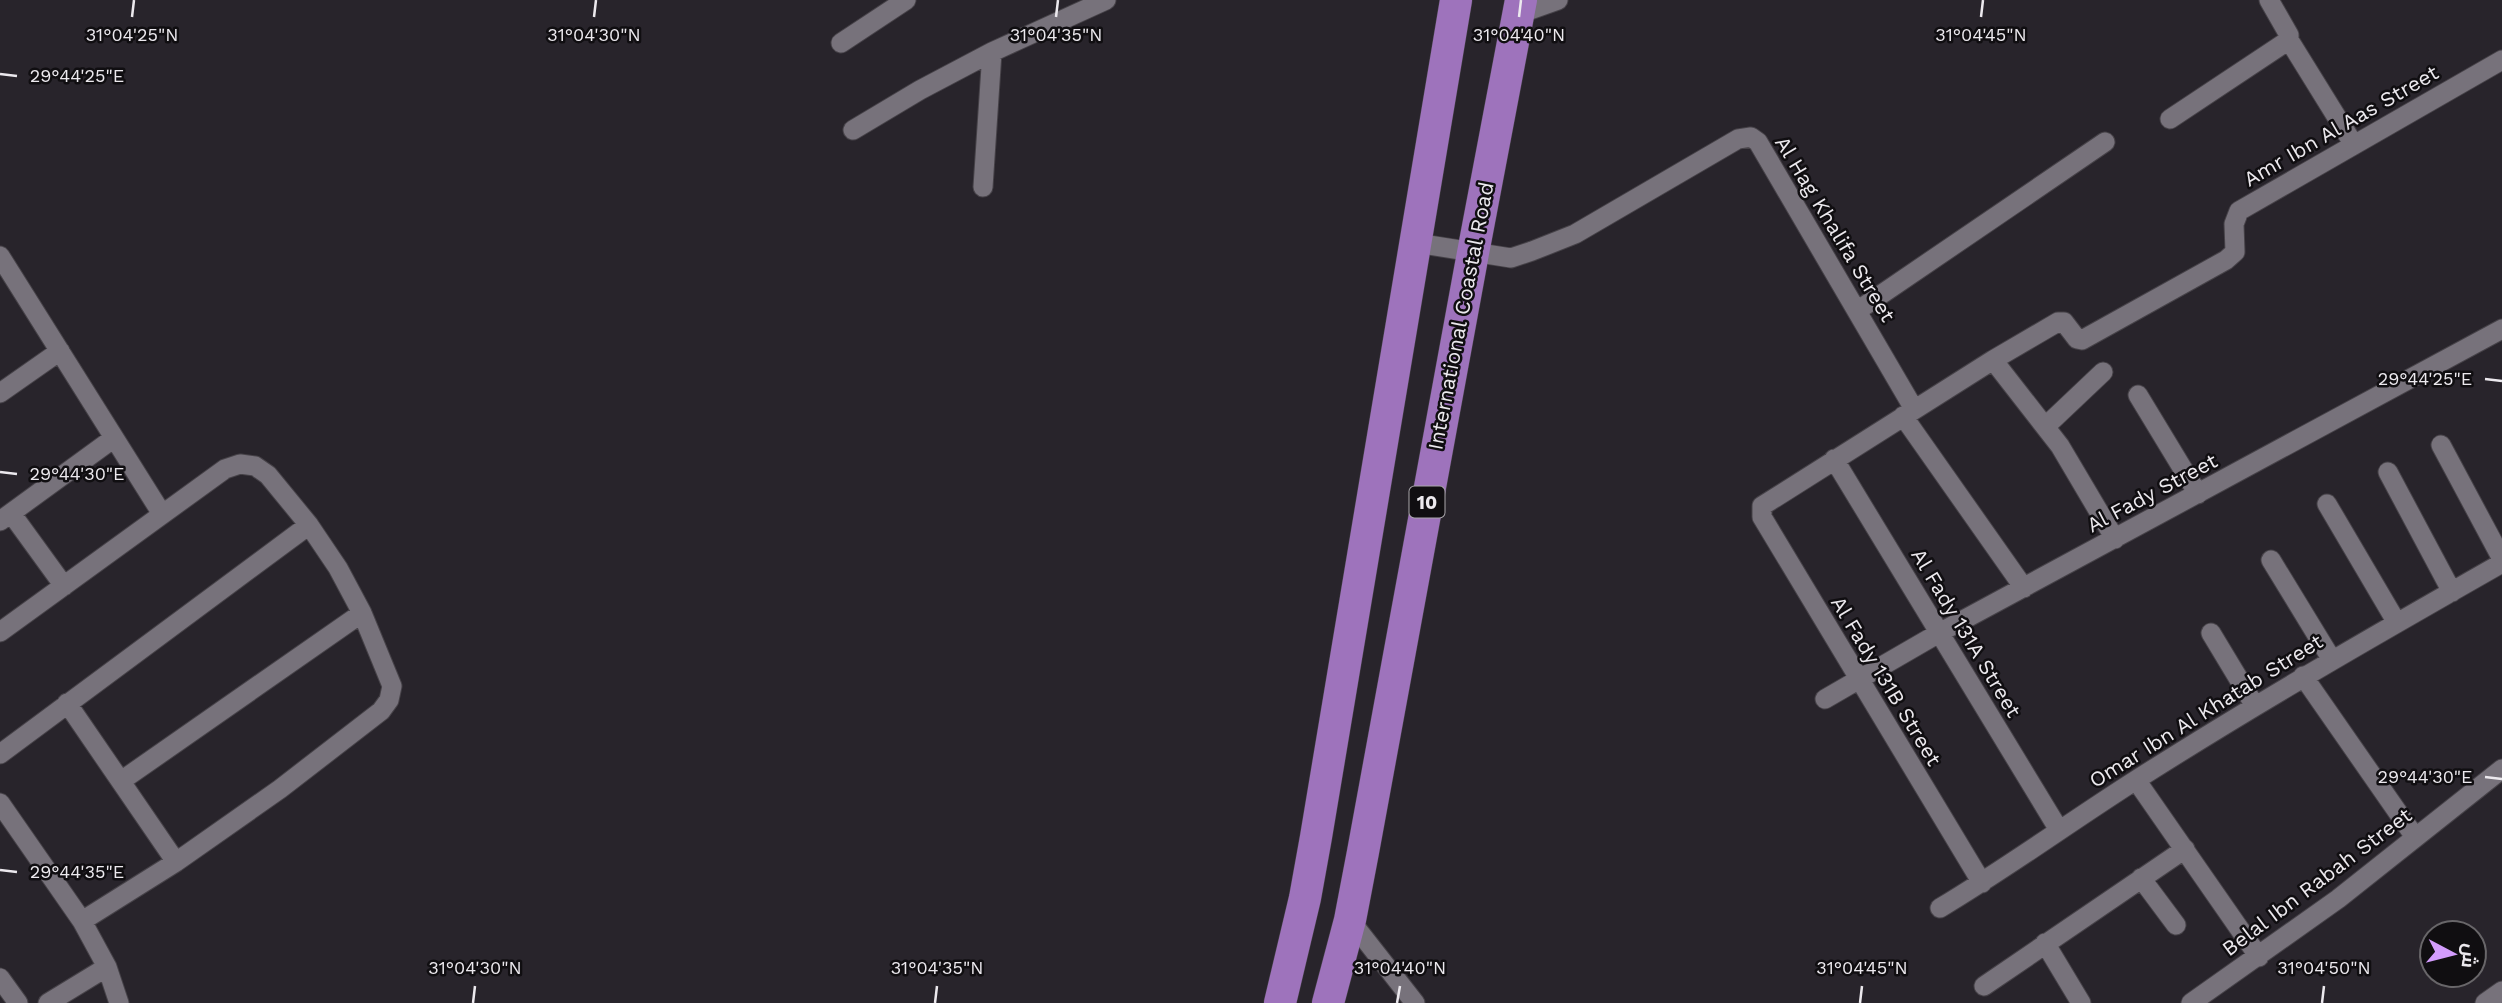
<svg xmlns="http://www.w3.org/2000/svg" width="2502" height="1003" font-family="'Work Sans',Cairo,sans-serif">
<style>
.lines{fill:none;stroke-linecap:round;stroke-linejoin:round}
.minor-casing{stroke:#464248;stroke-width:21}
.trunk-casing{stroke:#464248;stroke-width:33}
.minor{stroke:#77727b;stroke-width:19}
.trunk{stroke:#9e73bc;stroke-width:32}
.ticks{fill:none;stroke:#ece9ee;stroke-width:2.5}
.labels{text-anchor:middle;stroke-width:5;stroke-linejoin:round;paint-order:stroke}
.shield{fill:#100e11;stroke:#aaa7ac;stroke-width:2}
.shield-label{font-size:19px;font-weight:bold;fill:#ece9ee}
.street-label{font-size:21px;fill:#ece9ee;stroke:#100e11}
.ticks-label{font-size:18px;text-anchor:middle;fill:#ece9ee;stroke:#100e11;stroke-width:5;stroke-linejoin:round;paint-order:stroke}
</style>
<rect width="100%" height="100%" fill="#28242b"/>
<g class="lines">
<defs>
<path id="minor" d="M2269 0 2289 35V40L2354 145
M1519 14 1558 0
M841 43 906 0
M2170 119 2289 40
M853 130 920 90 992 52 1106 0
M983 187 992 52
M1416 243 1511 258 1532 251 1575 234 1738 139 1751 137 1758 142 1914 409
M0 256 162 514
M1857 311 2105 142
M1993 360 2060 446 2115 539
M0 393 60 351
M2138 395 2198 494
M1903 416 2024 588
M2046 426 2103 372
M2441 445 2502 559
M1834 459 2059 830
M2388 472 2452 592
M2327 504 2397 623
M11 513 64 586
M0 521 114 438
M2271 560 2332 660
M0 632 225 469 240 464 255 466 268 475 309 525 338 568 362 613 392 686 389 700 381 711 280 789 176 862 82 921
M2211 633 2255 706
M2303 676 2415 837
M1825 699 1939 633 2502 329
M67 703 176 862
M0 754 309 525
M2136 780 2259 957
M121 781 362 613
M0 803 82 921 107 967 119 1003
M2141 878 2176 925
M1982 883 1762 517V506L1993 360 2058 322H2064L2077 339 2082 340 2226 260 2235 252 2234 224 2239 211 2502 60
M1940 908C2007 868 2070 822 2136 780 2255 704 2379 633 2502 563
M1350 920 1415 1003
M2045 943 2081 1003
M0 978 18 1003
M1984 986 2185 849
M48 1003 107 967
M2191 1003 2338 899 2502 769
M2485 1003 2502 991"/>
<path id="trunk" d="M1280 1003 1305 898 1316 837 1456 0
M1328 1003 1350 920 1363 852 1473 253 1521 0"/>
</defs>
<use href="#minor" class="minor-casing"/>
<use href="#trunk" class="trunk-casing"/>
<use href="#minor" class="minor"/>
<use href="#trunk" class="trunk"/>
</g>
<path class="ticks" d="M132 17 134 0M594 17 596 0M1056 17 1058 0M1519 17 1521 0M1981 17 1983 0M0 74 17 76M2485 379 2502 381M0 472 17 474M2485 777 2502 779M0 870 17 872M473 1003 475 986M935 1003 937 986M1397 1003 1400 986M1860 1003 1862 986M2322 1003 2324 986"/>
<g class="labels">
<rect class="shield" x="1409.5" y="486.5" width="35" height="31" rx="5"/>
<g class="shield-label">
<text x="1427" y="509">10</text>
</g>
<g class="street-label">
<text transform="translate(2341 126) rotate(-30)" y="7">Amr Ibn Al Aas Street</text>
<text transform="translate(1835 229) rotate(59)" y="7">Al Hag Khalifa Street</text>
<text transform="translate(1461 316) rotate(-79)" y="7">International Coastal Road</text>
<text transform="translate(2152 493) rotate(-28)" y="7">Al Fady Street</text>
<text transform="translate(1966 633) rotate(59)" y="7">Al Fady 131A Street</text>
<text transform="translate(1886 681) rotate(59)" y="7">Al Fady 131B Street</text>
<text transform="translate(2206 711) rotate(-32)" y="7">Omar Ibn Al Khatab Street</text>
<text transform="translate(2317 882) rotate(-37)" y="7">Belal Ibn Rabah Street</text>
</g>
</g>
<g class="ticks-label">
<text x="132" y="41">31°04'25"N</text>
<text x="594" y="41">31°04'30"N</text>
<text x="1056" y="41">31°04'35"N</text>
<text x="1981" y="41">31°04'45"N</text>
<text x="1519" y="41">31°04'40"N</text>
<text x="77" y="82">29°44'25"E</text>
<text x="2425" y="385">29°44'25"E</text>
<text x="77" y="480">29°44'30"E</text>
<text x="2425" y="783">29°44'30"E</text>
<text x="77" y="878">29°44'35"E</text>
<text x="475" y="974">31°04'30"N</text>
<text x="937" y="974">31°04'35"N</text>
<text x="1400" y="974">31°04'40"N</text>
<text x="1862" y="974">31°04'45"N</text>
<text x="2324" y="974">31°04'50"N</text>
</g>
<g transform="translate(2453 954) rotate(97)"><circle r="33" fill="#100e11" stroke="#686669" stroke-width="2"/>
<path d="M0-5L12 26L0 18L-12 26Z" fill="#d39cfd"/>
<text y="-10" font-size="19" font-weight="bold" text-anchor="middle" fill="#ece9ee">ش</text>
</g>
</svg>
